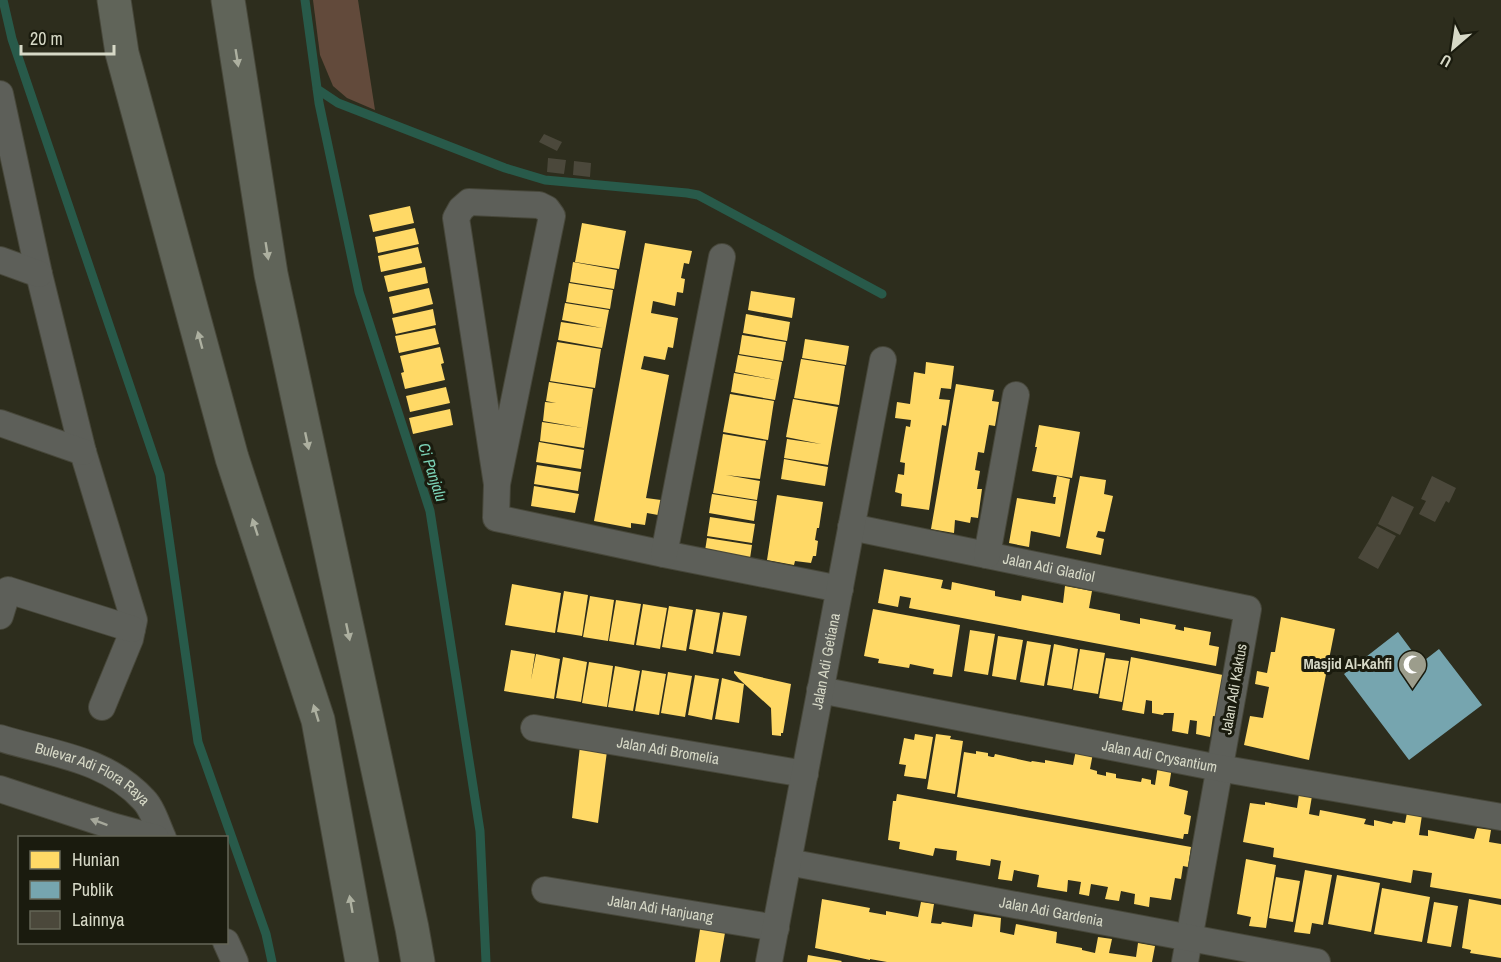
<svg xmlns="http://www.w3.org/2000/svg" width="1501" height="962" font-family="'Archivo Narrow',sans-serif">
<style>
.green{fill:#624a3b}
.homes{fill:#ffd966}
.public{fill:#76a5af}
.lines{fill:none;stroke-linecap:round;stroke-linejoin:round}
.stream{stroke:#285a4a;stroke-width:9}
.building{fill:#4b483b}
.minor-casing{stroke:#47473a;stroke-width:28}
.motorway-casing{stroke:#47473a;stroke-width:35}
.minor{stroke:#5d5f59;stroke-width:26}
.motorway{stroke:#606459;stroke-width:33}
.oneway{fill:#adb0a0}
.oneway2{fill:#a6a89b}
.labels{text-anchor:middle;stroke-width:6;stroke-linejoin:round;paint-order:stroke}
.street-label{font-size:15px;fill:#d7d9c7;stroke:#1a1b0e}
.poi-label{font-size:15px;font-weight:bold;fill:#d7d9c7;stroke:#1a1b0e;text-anchor:end}
.water-label{font-size:16px;font-style:italic;fill:#7bd2b6;stroke:#1a1b0e}
</style>
<rect width="100%" height="100%" fill="#2d2d1d"/>
<path class="green" d="M313 0H358L375 110 347 98 333 86 320 55Z"/>
<path class="homes" d="M410 206 414 223 373 232 369 215Z
M582 223 626 231 619 269 575 262Z
M415 228 419 244 378 253 375 237Z
M645 243 692 251 689 264 684 263 681 278 685 279 683 293 677 292 675 306 653 301 651 313 678 318 673 348 668 347 665 360 644 356 641 369 669 375 646 498 661 500 658 515 647 513 645 525 631 523V528L594 521Z
M418 247 422 263 381 272 378 256Z
M573 262 617 270 614 289 570 282Z
M425 267 428 283 388 292 384 276Z
M569 283 613 290 610 309 566 302Z
M429 288 433 304 393 314 389 297Z
M751 291 795 298 792 318 748 310Z
M565 303 609 310 602 348 558 340 561 322 602 328 562 320Z
M433 309 436 325 396 334 392 318Z
M746 314 790 322 787 341 743 333Z
M435 328 439 344 399 353 395 336Z
M742 335 786 342 783 361 739 354Z
M805 339 849 346 846 365 802 358Z
M557 342 601 349 595 388 550 381Z
M440 347 444 363 441 364 445 380 405 389 401 373 404 372 400 356Z
M738 355 782 362 775 400 731 392 734 373 776 380 735 372Z
M801 359 845 366 839 405 794 398Z
M926 362 954 366 951 389 941 388 939 399 950 400 946 426 942 425 929 510 901 506 902 494 895 492 898 474 904 475 905 463 900 462 906 426 910 427 911 420 895 418 897 402 910 404 914 372 925 374Z
M549 382 593 389 584 448 540 441 542 422 583 428 543 421 545 402 556 403 546 401Z
M956 384 994 390 992 401 999 402 995 426 989 425 984 453 978 452 975 470 980 471 977 489H982L978 518 971 517 970 523 955 520 954 533 931 529Z
M446 387 450 403 410 412 406 396Z
M730 394 774 401 768 440 723 432Z
M793 399 838 407 828 465 784 458 787 439 821 444 786 437Z
M450 409 453 425 413 434 409 418Z
M1039 425 1080 432 1072 478 1032 471 1037 447H1035Z
M723 434 766 441 760 479 726 475 760 481 757 500 713 493Z
M539 442 584 450 581 469 536 462Z
M784 459 828 467 825 486 781 479Z
M537 465 581 472 578 491 534 484Z
M1057 476 1070 479 1060 537 1031 531 1029 547 1009 543 1017 498 1055 504 1056 497H1053Z
M1080 476 1106 480 1104 494 1113 496 1105 532 1098 531 1096 537 1104 539 1101 555 1066 548Z
M534 486 579 494 575 513 531 506Z
M712 494 757 501 754 521 709 513Z
M777 495 823 502 819 528H817L815 540 818 541 816 556H813L811 563 795 561 794 565 767 560Z
M710 517 755 524 752 543 707 536Z
M707 538 752 545 749 565 704 557Z
M884 569 943 580 941 588 951 590 952 582 995 591V596L1021 601 1022 595 1063 603 1065 586 1092 591 1089 608 1120 614V620L1140 624V618L1176 625 1175 629 1184 631V627L1211 632 1209 645 1219 647 1216 666 909 608 911 598 900 596 898 607 878 603Z
M512 584 561 593 555 633 505 625Z
M564 591 588 595 582 636 557 632Z
M590 596 614 600 608 641 583 637Z
M616 600 641 604 634 645 609 641Z
M643 604 667 608 660 649 636 645Z
M669 606 693 610 686 651 662 647Z
M696 609 720 613 713 654 689 649Z
M873 609 960 625 952 677 933 674 934 669 910 664 909 668 878 663 879 659 864 656Z
M723 612 747 616 740 656 716 652Z
M1281 617 1335 629 1309 760 1244 745 1250 716 1263 718 1269 687 1255 684 1257 671 1267 673 1271 652H1275Z
M970 630 995 634 988 675 964 671Z
M998 636 1023 640 1016 680 992 676Z
M1027 641 1051 645 1044 686 1020 682Z
M1054 644 1078 649 1072 689 1047 685Z
M1080 649 1105 653 1098 694 1073 690Z
M511 650 535 654 531 680 536 654 560 659 554 699 504 691Z
M563 657 587 662 581 702 556 698Z
M1131 657 1228 676 1221 717 1213 716 1210 737 1196 734 1197 721 1190 720 1188 734 1172 731 1174 713H1164L1163 715 1152 713V701L1146 700 1144 714 1122 710Z
M1106 658 1129 661 1122 702 1099 698Z
M589 662 613 666 607 707 582 703Z
M615 666 640 671 633 711 608 707Z
M642 670 666 674 659 715 635 711Z
M734 671 791 684 783 733H781V736L772 735 771 708 739 679 734 673Z
M668 672 692 676 685 717 661 713Z
M695 675 719 679 712 720 688 715Z
M722 678 744 684 739 723 715 719Z
M915 734 933 737 926 779 904 776 906 765 899 764 904 738 914 740Z
M936 734 951 736 950 739 963 741 955 794 927 789Z
M580 746 607 751 598 823 572 818Z
M1076 750 1093 753 1090 769 1097 771V774L1106 776V772L1116 774V778L1141 782 1142 778 1151 780V784L1155 785 1158 765 1172 767 1169 786 1188 791 1184 814 1191 816 1188 834H1184L1183 839 957 797 964 752 976 754V751L988 753V756L992 757H994L995 754 1031 762 1032 761 1045 763V760L1073 765Z
M897 794 1191 847 1188 867 1183 866 1181 879 1175 878 1171 900 1150 897 1149 907 1134 904 1135 894 1121 891 1119 901 1105 899 1108 887 1091 884 1089 896 1079 894 1081 882 1068 880 1067 892 1037 887 1039 875 1014 870 1012 881 998 879 1001 861 991 859 990 866 956 860 957 851 935 848 933 856 899 849 900 842 888 840 893 801H896Z
M1299 794 1312 796 1309 814 1319 816 1320 810 1366 819 1364 824 1374 826V820L1392 824 1393 821 1405 823 1407 813 1422 815 1419 835 1428 836V830L1474 839 1477 828 1491 830 1489 842 1501 844V899L1430 887 1432 873 1413 870 1411 883 1273 857 1274 848 1243 842 1250 803 1265 805V802L1297 808Z
M1246 859 1276 865 1266 928 1249 926 1251 917 1237 914Z
M1305 870 1332 875 1323 925 1312 923 1310 934 1294 932Z
M1337 875 1380 883 1371 932 1328 924Z
M1276 877 1300 881 1293 922 1269 918Z
M1382 888 1430 897 1422 942 1374 934Z
M822 899 870 908 869 912 886 915V911L918 917 921 902 934 904 931 923 941 924 942 922 972 927 974 914 1001 918 1000 932 1014 935 1016 924 1057 932 1056 943 1082 948V950L1095 953 1098 937 1112 939 1109 953 1136 957 1138 943 1155 946 1152 962H887L870 959V960L815 948Z
M1469 899 1501 905V958L1470 953 1471 950 1462 948Z
M1434 902 1458 906 1451 947 1427 943Z
M701 923 726 927 720 962H695Z
M808 955 842 961 841 962H807Z"/>
<path class="public" d="M1398 632 1421 663 1439 649 1482 705 1409 760 1344 674Z"/>
<g class="lines">
<path class="stream" d="M3 0 12 39 160 475 198 742 266 934 272 962
M305 0 319 103 359 292 430 511 480 831 486 962
M317 89 338 103 505 168 545 180 687 193 698 195 882 294"/>
</g>
<path class="building" d="M544 134 562 142 557 151 539 142Z
M548 158 566 160 564 174 547 172Z
M574 161 591 163 590 177 573 175Z
M1432 476 1456 488 1449 503 1446 501 1435 522 1419 514 1426 501 1421 499Z
M1392 496 1414 507 1400 535 1378 524Z
M1377 526 1396 536 1378 569 1358 558Z"/>
<g class="lines">
<defs>
<g id="minor">
<path d="M0 94 39 274 83 452 134 620 130 639 102 707"/>
<path d="M0 260 39 274"/>
<path d="M0 423 83 452"/>
<path d="M497 484 552 216 547 209 539 205 469 202 461 209 456 218 497 484 496 518 664 554 840 589"/>
<path id="s1" d="M851 527 1248 609 1185 962"/>
<path d="M664 554 722 257"/>
<path d="M987 555 1016 395"/>
<path d="M0 616 8 590 132 629"/>
<path id="s2" d="M820 690 1219 768 1501 817"/>
<path id="s3" d="M534 728 805 774"/>
<path id="s4" d="M0 738C51 754 106 758 144 800 152 808 158 827 163 838"/>
<path d="M0 789 112 826 156 838"/>
<path id="s5" d="M788 862 1317 962"/>
<path id="s6" d="M545 890 776 928"/>
<path d="M226 942 235 962"/>
<path id="s7" d="M769 962 883 360"/>
</g>
<path id="motorway" d="M114 0 122 53 232 458 318 720 362 962
M228 0 271 274 412 928 418 962"/>
</defs>
<use href="#minor" class="minor-casing"/>
<use href="#motorway" class="motorway-casing"/>
<use href="#minor" class="minor"/>
<use href="#motorway" class="motorway"/>
</g>
<defs><path id="oneway-solid" d="M-6-.8H1V-3.2L6.5 0L1 3.2V.8H-6Z" transform="scale(1.5)"/></defs>
<g class="oneway">
<use href="#oneway-solid" transform="translate(237 58) rotate(81)"/>
<use href="#oneway-solid" transform="translate(267 251) rotate(81)"/>
<use href="#oneway-solid" transform="translate(200 340) rotate(-105)"/>
<use href="#oneway-solid" transform="translate(307 441) rotate(78)"/>
<use href="#oneway-solid" transform="translate(255 527) rotate(-108)"/>
<use href="#oneway-solid" transform="translate(348 632) rotate(78)"/>
<use href="#oneway-solid" transform="translate(316 713) rotate(-107)"/>
<use href="#oneway-solid" transform="translate(351 904) rotate(-100)"/>
</g>
<use class="oneway2" href="#oneway-solid" transform="translate(99 822) rotate(-160)"/>
<defs>
<symbol id="mosque-pin" viewBox="-11 -11 22 30"><path d="M0 17L-7.5 6A9.5 9.5 0 1 1 7.5 6Z" fill="#9c9d8c" stroke="#1a1b0e"/><path d="M3.5-4.9A6 6 0 1 0 3.5 4.9A5 5 0 1 1 3.5-4.9Z" fill="#fff"/></symbol>
</defs>
<g fill-rule="evenodd">
<use href="#mosque-pin" x="1396" y="648" width="33" height="45"/>
</g>
<g class="labels">
<g class="street-label">
<text dy="5" stroke="none"><textPath href="#s1" startOffset="202">Jalan Adi Gladiol</textPath></text>
<text dy="5" stroke="none"><textPath href="#s7" startOffset="306">Jalan Adi Getiana</textPath></text>
<text transform="translate(1234 689) rotate(-80)" y="5">Jalan Adi Kaktus</text>
<text dy="5" stroke="none"><textPath href="#s3" startOffset="136">Jalan Adi Bromelia</textPath></text>
<text dy="5" stroke="none"><textPath href="#s2" startOffset="346">Jalan Adi Crysantium</textPath></text>
<text dy="5" stroke="none"><textPath href="#s4" startOffset="100">Bulevar Adi Flora Raya</textPath></text>
<text dy="5" stroke="none"><textPath href="#s6" startOffset="117">Jalan Adi Hanjuang</textPath></text>
<text dy="5" stroke="none"><textPath href="#s5" startOffset="268">Jalan Adi Gardenia</textPath></text>
</g>
<g class="poi-label">
<text x="1392" y="669">Masjid Al-Kahfi</text>
</g>
<g class="water-label">
<text transform="translate(433 472) rotate(72)" y="6">Ci Panjalu</text>
</g>
</g>
<rect x="18" y="836" width="210" height="108" fill="#1a1b0e" stroke="#666758" stroke-width="1.5"/>
<rect x="30" y="851" width="30" height="18" fill="#ffd966" stroke="#666758" stroke-width="1.5"/>
<text x="72" y="866" font-size="18" fill="#d7d9c7">Hunian</text>
<rect x="30" y="881" width="30" height="18" fill="#76a5af" stroke="#666758" stroke-width="1.5"/>
<text x="72" y="896" font-size="18" fill="#d7d9c7">Publik</text>
<rect x="30" y="911" width="30" height="18" fill="#4b483b" stroke="#666758" stroke-width="1.5"/>
<text x="72" y="926" font-size="18" fill="#d7d9c7">Lainnya</text>
<g transform="translate(1453 48) rotate(209)" stroke="#1a1b0e" stroke-width="4.5" paint-order="stroke">
<path d="M0-4.5L10 22L0 15L-10 22Z" fill="#d7d9c7"/>
<text y="-9" font-size="16" font-weight="bold" text-anchor="middle" fill="#d7d9c7">U</text>
</g>
<path d="M21 45v9h93v-9" fill="none" stroke="#d7d9c7" stroke-width="3"/>
<text x="30" y="45" font-size="18" fill="#d7d9c7" stroke="#1a1b0e" stroke-width="4.5" paint-order="stroke">20 m</text>
</svg>
